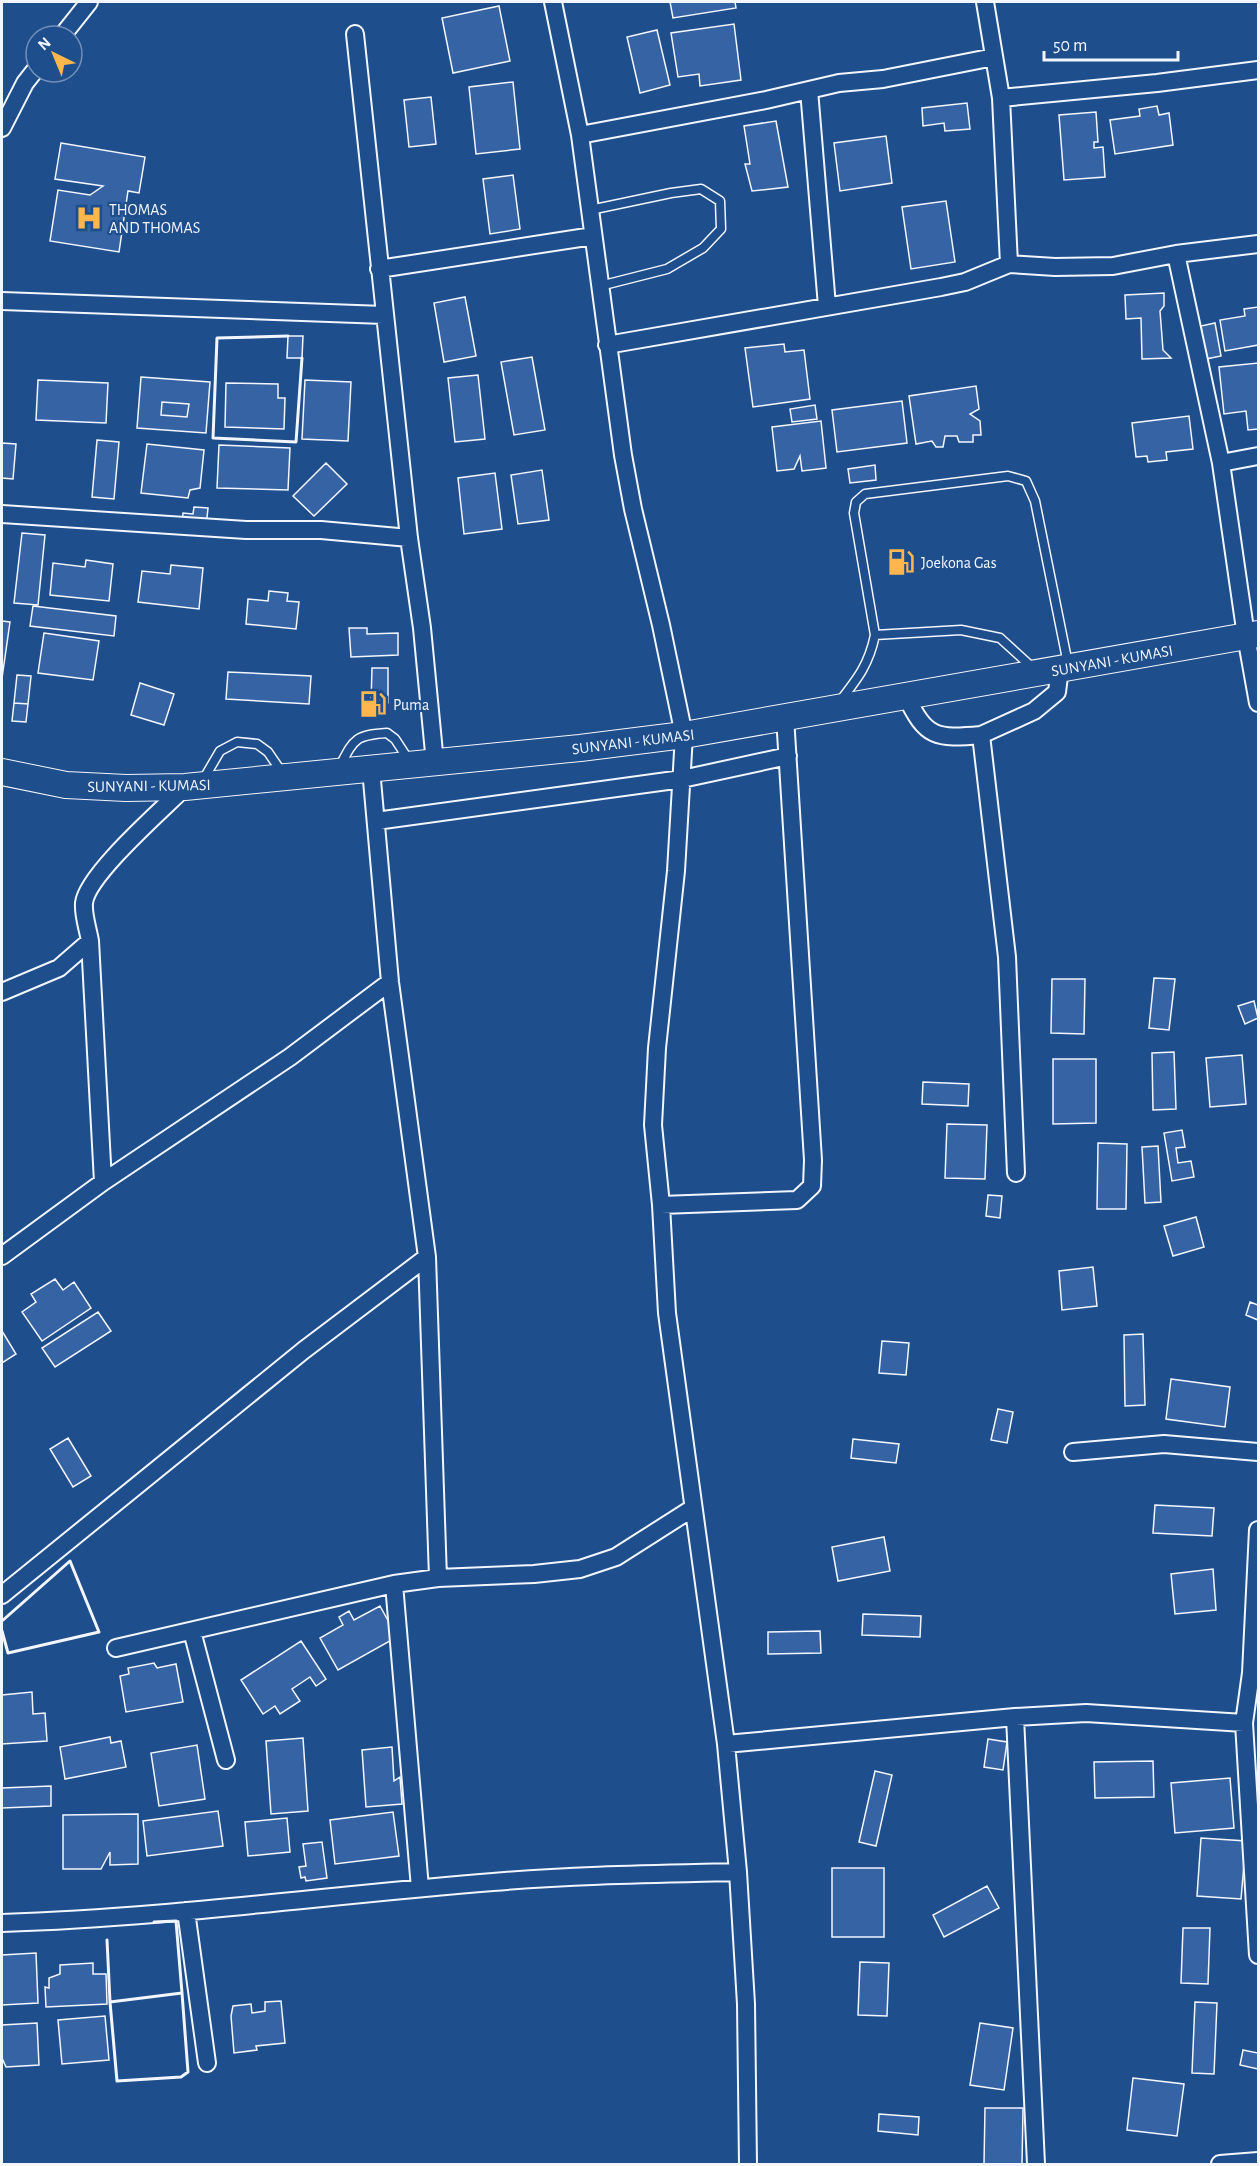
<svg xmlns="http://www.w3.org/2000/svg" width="1260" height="2166" font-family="'Alegreya Sans',sans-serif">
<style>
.building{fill:#3563a3;stroke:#f2f6ff;stroke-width:1.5;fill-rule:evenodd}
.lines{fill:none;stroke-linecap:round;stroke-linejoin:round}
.lane-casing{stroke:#f2f6ff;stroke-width:11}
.street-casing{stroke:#f2f6ff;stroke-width:20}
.primary-casing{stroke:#f2f6ff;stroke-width:28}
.lane{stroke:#1f4e8c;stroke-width:8}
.street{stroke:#1f4e8c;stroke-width:16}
.primary{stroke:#1f4e8c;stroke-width:26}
.wall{stroke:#f2f6ff;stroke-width:3}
.labels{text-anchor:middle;stroke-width:4.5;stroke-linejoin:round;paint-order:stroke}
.poi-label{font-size:16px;fill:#f2f6ff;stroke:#1f4e8c;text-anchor:start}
.street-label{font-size:16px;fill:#f2f6ff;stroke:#1f4e8c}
</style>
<rect width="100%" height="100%" fill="#1f4e8c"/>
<path class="building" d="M670 2H735L736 8 673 18Z
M499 6 510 61 453 73 442 18Z
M734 24 741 80 700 86 699 74 678 77 671 33Z
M657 30 670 85 640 93 627 37Z
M513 82 520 149 476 154 469 87Z
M431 97 436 144 409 147 404 100Z
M967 103 970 129 945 131 944 123 923 126 922 108Z
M1157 106 1159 115 1169 113 1173 145 1115 154 1110 120 1140 116 1139 109Z
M1096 112 1098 142H1094V148L1103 147 1105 177 1064 180 1059 115Z
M776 121 788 187 752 191 745 164H750L744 126Z
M886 136 892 183 840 191 834 143Z
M61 143 145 157 139 193 128 191 119 252 50 241 58 190 90 195 103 186 55 179Z
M513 175 520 229 490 234 483 179Z
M946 201 955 262 911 269 902 207Z
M1164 293V306L1160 311 1163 350 1171 358 1142 359 1141 318 1126 319 1125 295Z
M465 297 476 356 444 362 434 303Z
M1258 307V345L1225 351 1220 320 1245 316 1244 309Z
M1215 323 1221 356 1206 359 1201 326Z
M288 336H303L302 358H287Z
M784 344 785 352 804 350 810 399 753 407 745 348Z
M532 357 545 430 514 435 501 362Z
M1258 363V429L1248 430 1246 411 1224 414 1219 367Z
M478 375 485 439 455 442 448 378Z
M141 377 210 382 206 433 137 428ZM162 402 189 404 187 417 161 415Z
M38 380 108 383 106 423 36 420Z
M305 380 351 382 348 441 302 439Z
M226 383 278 384V398H285L284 429 225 427Z
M976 386 979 409 970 414 980 421 981 435H973V442H959L957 436H945L943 447H936L932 441 916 444 909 396Z
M902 401 907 443 837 452 832 410Z
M162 402 189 404 187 417 161 415Z
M815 405 817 419 792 422 790 409Z
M1189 416 1193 449 1166 452 1167 460 1148 462 1147 456 1136 457 1132 423Z
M821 421 826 468 802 471 800 456 794 469 777 471 772 427Z
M97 440 119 442 114 499 92 497Z
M2 443 16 444 13 479 2 478Z
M147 444 204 450 200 488 190 490 188 498 141 493Z
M219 445 290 448 288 490 217 488Z
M326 463 347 484 314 516 293 496Z
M875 465 876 480 850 483 848 469Z
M542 470 549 520 518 524 511 475Z
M495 473 502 529 464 534 458 478Z
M194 507 208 508 206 527 182 524 183 513 193 514Z
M22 533 45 535 38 605 14 603Z
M86 560 113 564 109 601 50 595 53 563 85 567Z
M171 565 203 568 199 609 138 602 142 571 170 574Z
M269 591 288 593 287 601 299 602 296 629 246 624 248 599 268 601Z
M33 606 116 616 114 636 30 626Z
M2 621 10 622 2 678Z
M349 628H367V634L398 633V655L351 657Z
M44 633 99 641 93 680 38 673Z
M372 668H388V703H371Z
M228 672 311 676 309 704 226 699Z
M17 675 31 676 28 704 14 703Z
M140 683 174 694 164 725 131 715Z
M14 703 28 704 26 722 12 721Z
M1154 978 1175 979 1169 1030 1149 1028Z
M1052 979H1085L1084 1034 1051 1033Z
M1254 1001 1258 1018 1245 1024 1238 1006Z
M1174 1052 1176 1109 1153 1110 1152 1053Z
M1242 1055 1246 1104 1210 1107 1206 1058Z
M1053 1059H1096V1123L1053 1124Z
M923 1082 969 1084 968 1106 922 1104Z
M947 1124 987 1125 985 1179 945 1178Z
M1182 1130 1185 1147 1176 1148 1178 1163 1191 1161 1194 1177 1172 1181 1164 1133Z
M1098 1143 1127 1144 1126 1209H1097Z
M1158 1146 1161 1202 1145 1203 1142 1147Z
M988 1195 1002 1196 1000 1218 986 1216Z
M1196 1217 1204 1247 1173 1256 1164 1226Z
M1093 1267 1097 1306 1062 1310 1059 1271Z
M55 1279 63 1290 74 1282 91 1308 42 1341 22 1312 36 1302 31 1294Z
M1250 1302 1258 1305V1320L1246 1315Z
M98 1312 111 1331 55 1367 42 1348Z
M2 1331 16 1354 2 1363Z
M1143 1334 1145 1405 1125 1406 1124 1335Z
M882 1341 909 1343 906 1375 879 1373Z
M1171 1379 1230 1387 1225 1427 1166 1419Z
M998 1409 1013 1412 1007 1443 991 1440Z
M68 1438 91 1476 73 1487 50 1449Z
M853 1439 899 1444 896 1463 851 1458Z
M1155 1505 1214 1508 1212 1536 1153 1533Z
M884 1537 890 1571 838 1581 832 1547Z
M1213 1569 1216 1610 1175 1614 1171 1574Z
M380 1606 397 1637 338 1670 320 1638 343 1625 339 1617 349 1611 354 1620Z
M863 1614 921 1616 920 1637 862 1635Z
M820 1631 821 1653 768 1654V1632Z
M301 1641 326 1679 316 1686 310 1677 292 1689 300 1701 280 1714 275 1706 263 1714 241 1680Z
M154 1663 157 1668 176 1664 183 1702 126 1712 120 1676 129 1674 128 1668Z
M32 1692 33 1714 45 1713 47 1741 2 1744V1695Z
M110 1737 111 1743 121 1741 126 1767 65 1779 60 1747Z
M303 1738 308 1811 271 1814 266 1741Z
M988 1739 1007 1742 1003 1770 984 1767Z
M197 1745 205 1799 159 1806 151 1753Z
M392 1747 394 1781 400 1777 402 1804 366 1807 362 1750Z
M1153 1761 1154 1797 1095 1798 1094 1762Z
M875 1771 892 1775 876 1846 859 1842Z
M1230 1778 1234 1828 1175 1833 1171 1783Z
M51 1786V1806L2 1808V1788Z
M218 1811 223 1846 147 1856 143 1821Z
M393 1812 399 1856 335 1864 330 1820Z
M138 1814V1864L110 1865V1852L101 1869H63V1815Z
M287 1818 290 1852 248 1856 245 1822Z
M1201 1838 1246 1841 1241 1899 1197 1896Z
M322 1842 327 1878 306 1881 305 1877 301 1878 299 1867 306 1866 303 1844Z
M832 1868H884V1937H832Z
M987 1886 999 1908 944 1937 933 1915Z
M1183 1928H1210L1208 1984 1181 1983Z
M36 1953 38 2003 2 2005V1955Z
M860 1962 889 1963 887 2016 858 2015Z
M93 1963V1974H106L107 2004 46 2007 45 1987 49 1988V1978L60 1974V1965Z
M281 2001 285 2043 256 2046 257 2050 234 2053 231 2016 233 2006 251 2004 252 2013 265 2011V2002Z
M1195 2002 1217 2003 1214 2074 1192 2073Z
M105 2016 109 2060 62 2064 58 2020Z
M37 2023 39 2065 6 2067 2 2058V2025Z
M980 2023 1013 2028 1004 2090 970 2085Z
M1243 2050 1258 2053V2069L1240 2065Z
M1133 2078 1184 2084 1177 2136 1127 2130Z
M985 2108H1023L1022 2164H984Z
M879 2114 919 2117 918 2135 878 2131Z"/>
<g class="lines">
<defs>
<path id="lane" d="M590 210 671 193 701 189 720 201 721 229 703 248 667 269 600 286
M875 635 854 513 856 502 865 494 1008 476 1026 481 1035 501 1068 664
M840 701C858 678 869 664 875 635L961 630 1000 638 1034 669
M340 766C354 739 355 735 387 733L395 739 410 762
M203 780 220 751 237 742 257 744 268 752 283 774"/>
<path id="street" d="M553 2 580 135 623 455 633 509 661 625 684 735 676 871 657 1048 653 1125 661 1205 667 1313 726 1744 738 1872 746 2004 748 2164
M985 2 1001 98 1009 264
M355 34 409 538 422 628 435 763
M62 36 89 2
M809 90 827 306
M1001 98 1157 83 1258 70
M2 128 25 83 36 69
M580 135 766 100 839 83 883 79 994 57
M1176 254 1221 463 1246 636 1258 703
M379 269 593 236
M2 301 384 315
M607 345 941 287 965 282 1009 264 1055 267 1113 266 1176 254 1258 244
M1221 463 1258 456
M2 514 246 530H321L409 538
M906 696C926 738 936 739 981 735L1007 957 1016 1173
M981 735 1034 711 1057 692 1060 668
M371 769 390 982 427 1257 438 1578
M376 821 682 779 788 756
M2 992 59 968 90 941
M103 1182 90 941C88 929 83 915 84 903 87 875 162 810 185 787
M661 1205 797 1200 812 1186 813 1160 785 717
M2 1256 103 1182 290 1057 390 982
M1073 1452 1164 1444 1258 1452
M1258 1530 1251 1673 1244 1723 1258 1955
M394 1584 420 1888
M2 1595 304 1350 427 1257
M192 1631 226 1760
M116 1648 394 1584 438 1578 534 1574 580 1569 616 1557 693 1508
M1015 1717 1036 2164
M726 1744 1015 1717 1086 1713 1244 1723
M186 1911 207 2063
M2 1923C166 1918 329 1895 493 1882 575 1875 656 1874 738 1872
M1220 2164 1258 2161"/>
<path id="primary" d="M2 772 66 785 126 788 185 787 580 748 684 735 1258 634"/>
</defs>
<use href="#lane" class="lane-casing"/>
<use href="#street" class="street-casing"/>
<use href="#primary" class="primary-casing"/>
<use href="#lane" class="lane"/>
<use href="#street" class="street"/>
<use href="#primary" class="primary"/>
<path class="wall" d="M288 336 217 338 213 438 296 442 302 358
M2 1621 70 1561 99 1632 8 1653 2 1631
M107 1940 110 2002 182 1993 176 1921 154 1922
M110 2002 117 2081 181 2077 188 2072 182 1993"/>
</g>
<defs>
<symbol id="hospital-bare" viewBox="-9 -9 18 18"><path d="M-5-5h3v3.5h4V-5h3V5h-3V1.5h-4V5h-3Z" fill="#ffb74d" stroke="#1f4e8c" stroke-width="2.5" paint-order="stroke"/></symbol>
<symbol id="fuel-bare" viewBox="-9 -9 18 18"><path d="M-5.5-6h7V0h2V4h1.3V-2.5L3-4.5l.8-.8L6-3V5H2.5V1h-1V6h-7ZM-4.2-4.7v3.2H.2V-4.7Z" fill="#ffb74d" stroke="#1f4e8c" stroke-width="2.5" paint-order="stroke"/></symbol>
</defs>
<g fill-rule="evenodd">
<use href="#hospital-bare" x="70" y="199" width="38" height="38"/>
<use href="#fuel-bare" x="882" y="543" width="38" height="38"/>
<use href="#fuel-bare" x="354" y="685" width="38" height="38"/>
</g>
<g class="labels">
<g class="poi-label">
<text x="109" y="215">THOMAS<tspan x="109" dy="18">AND THOMAS</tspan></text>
<text x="921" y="568">Joekona Gas</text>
<text x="393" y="710">Puma</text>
</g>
<g class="street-label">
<text transform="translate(1112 660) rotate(-10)" y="6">SUNYANI - KUMASI</text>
<text transform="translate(633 741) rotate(-7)" y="6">SUNYANI - KUMASI</text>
<text transform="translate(149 785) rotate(-1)" y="6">SUNYANI - KUMASI</text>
</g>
</g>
<rect width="1260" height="2166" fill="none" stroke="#f2f6ff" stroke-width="6"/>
<g transform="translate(54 54) rotate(317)"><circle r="28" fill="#1f4e8c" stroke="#7391ba" stroke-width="1.5"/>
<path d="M0-4.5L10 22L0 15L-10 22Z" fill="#ffb74d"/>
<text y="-9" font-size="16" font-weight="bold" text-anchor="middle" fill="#f2f6ff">N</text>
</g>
<path d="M1044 51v9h134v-9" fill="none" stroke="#f2f6ff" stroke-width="3"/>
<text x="1053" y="51" font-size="18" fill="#f2f6ff" stroke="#1f4e8c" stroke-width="4.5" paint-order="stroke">50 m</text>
</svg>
